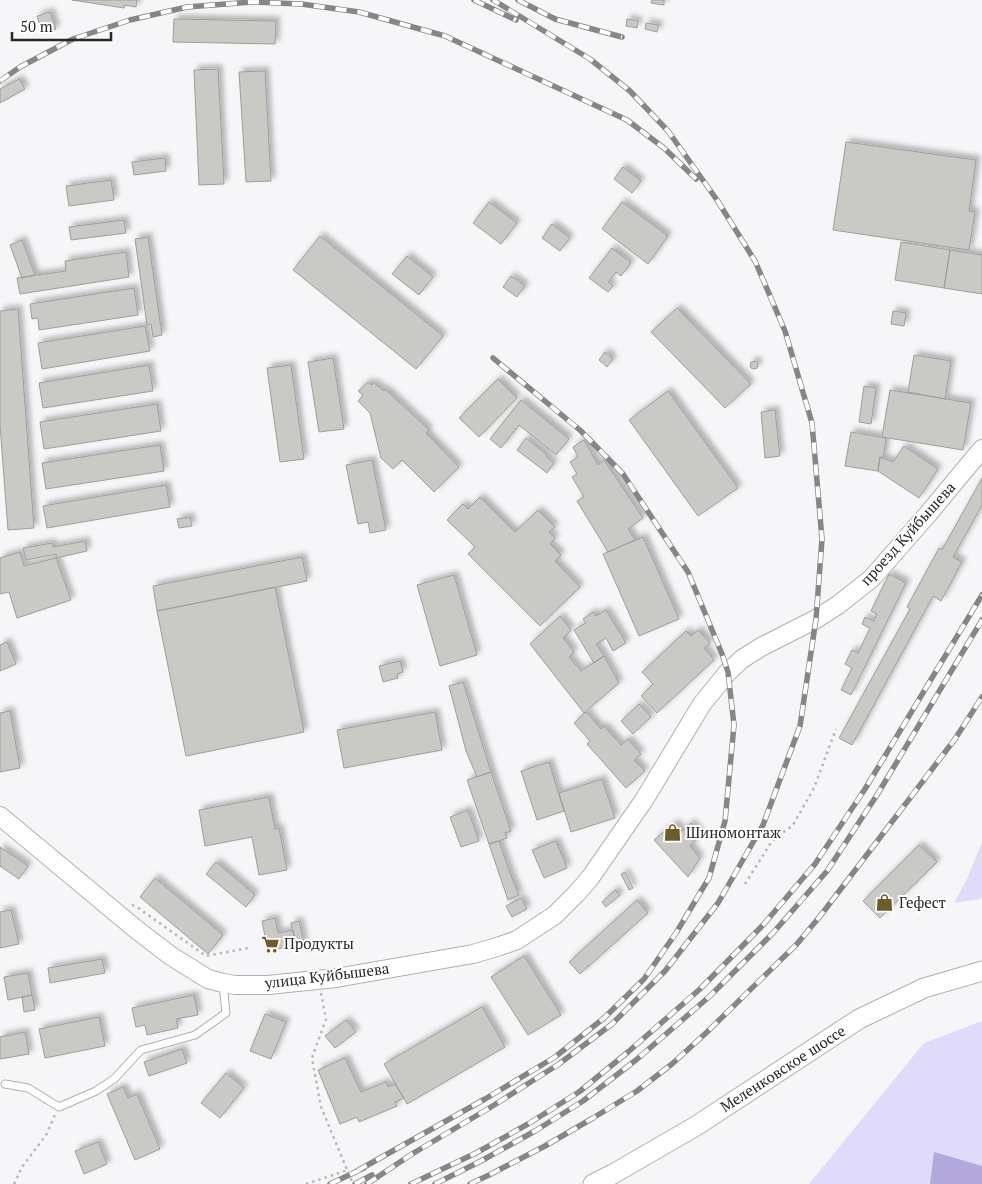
<svg xmlns="http://www.w3.org/2000/svg" width="982" height="1184" font-family="'PT Serif',serif">
<style>
.green{fill:#e0dafb}
.water{fill:#b3a8dc}
.building{fill:#c9c9c5;stroke:#9e9d9a;filter:url(#shadow)}
.lines{fill:none;stroke-linecap:round;stroke-linejoin:round}
.service-casing{stroke:#b0b0b3;stroke-width:9}
.tertiary-casing{stroke:#b0b0b3;stroke-width:20}
.secondary-casing{stroke:#b0b0b3;stroke-width:21}
.path{stroke:#b6b6b8;stroke-width:2.5;stroke-dasharray:2.5 4;stroke-linecap:butt}
.service{stroke:#fff;stroke-width:7}
.tertiary{stroke:#fff;stroke-width:18}
.secondary{stroke:#fff;stroke-width:19}
.rail-casing{stroke:#868688;stroke-width:5.5}
.rail{stroke:#fff;stroke-width:4;stroke-dasharray:11;stroke-linecap:butt}
.labels{text-anchor:middle;stroke-width:4;stroke-linejoin:round;paint-order:stroke}
.street-label{font-size:15px;fill:#282829;stroke:#fff}
.poi-label{font-size:15px;fill:#282829;stroke:#fff;text-anchor:start}
</style>
<defs>
<filter id="shadow"><feDropShadow dx="4" dy="-4" stdDeviation="2.5" flood-color="#0004"/></filter>
</defs>
<rect width="100%" height="100%" fill="#f6f6f9"/>
<path class="green" d="M982 842V897L980 899 954 903 967 879Z
M982 1021V1184H809L924 1043Z"/>
<path class="water" d="M934 1152 982 1166V1184H930Z"/>
<path class="building" d="M72 0H137L136 7 125 5 124 8Z
M652 0H664V5L651 3Z
M50 12 56 29 43 34 37 16Z
M174 19 276 21 275 44 173 42Z
M627 19 638 21 637 28 626 26Z
M646 23 659 25 657 32 645 29Z
M218 69 224 184 199 185 194 70Z
M265 71 271 181 246 182 239 72Z
M19 79 25 89 0 103V89Z
M846 142 976 160 969 211 975 212 969 250 833 230Z
M165 158 166 171 134 175 132 162Z
M623 167 641 181 632 193 614 179Z
M111 180 114 200 69 206 66 186Z
M489 202 517 223 501 244 473 223Z
M622 202 668 236 648 264 602 229Z
M124 220 126 233 71 240 69 227Z
M552 224 570 238 560 251 542 238Z
M320 236 443 336 416 369 293 270Z
M148 237 162 335 153 337 151 324 147 325 135 239Z
M22 240 35 275 22 278 10 245Z
M901 242 950 250 944 288 895 280Z
M612 248 631 263 621 276 616 272 608 282 613 286 608 292 589 278Z
M950 250 982 255V294L944 288Z
M126 252 129 277 20 294 17 278 66 271 65 261Z
M407 256 433 277 419 295 392 274Z
M511 276 525 286 517 297 503 287Z
M134 288 138 315 39 330 38 318 32 319 30 304Z
M677 308 751 384 725 408 651 332Z
M18 309 34 528 8 530 0 425V311Z
M893 311 906 313 904 326 891 324Z
M145 326 150 351 42 369 38 343Z
M605 352 613 359 607 367 599 360Z
M914 355 951 361 945 399 908 392Z
M333 358 344 429 319 432 308 362Z
M750 365a4 4 0 1 1 8 0a4 4 0 1 1-8 0Z
M149 365 153 391 43 408 39 383Z
M291 365 304 459 280 462 267 368Z
M498 379 517 398 479 437 459 418Z
M368 382 372 385 374 383 384 391 385 389 429 430 426 433 459 467 434 492 402 460 393 469 381 458 370 413 358 401 363 395 358 391Z
M864 386 876 388 871 424 859 422Z
M890 390 971 403 963 450 882 437Z
M668 391 738 488 698 516 629 420Z
M521 400 569 439 556 455 519 425 501 448 490 439Z
M157 404 161 431 44 449 40 422Z
M775 410 780 456 765 458 761 412Z
M851 432 886 438 883 458 880 457 878 471 845 466Z
M526 438 547 455 546 457 554 463 547 473 517 450Z
M584 440 598 465 604 460 643 518 628 529 635 540 608 552 577 501 584 497 572 477 577 474 570 462 578 457 573 447Z
M160 445 164 471 46 489 42 463Z
M904 446 938 469 919 498 878 471 880 457 893 462Z
M372 460 386 530 370 533 368 522 358 524 346 465Z
M982 478V505L953 557 962 562 941 601 933 596 852 745 839 738 910 609 907 607 939 548 942 550Z
M166 485 170 507 47 528 43 506Z
M480 497 515 532 538 510 555 527 549 532 555 538 550 544 561 555 555 561 580 587 540 626 468 554 475 547 447 520 463 504 468 509Z
M190 517 192 526 179 528 177 519Z
M643 537 679 619 639 636 603 554Z
M85 541 87 551 56 558V554L26 560 23 548 52 543 53 547Z
M20 552 24 566 56 558 71 600 17 618 9 592 0 594V558Z
M302 557 307 581 157 611 153 586Z
M889 574 906 583 851 695 841 690 852 668 845 664 852 650 858 653 870 628 862 624 865 617 874 621 877 614 871 611Z
M454 575 477 655 440 666 417 585Z
M275 587 304 732 186 756 157 611Z
M606 610 626 643 613 651 606 638 596 644 604 656 594 663 574 630 586 623 583 619 593 612 596 616Z
M560 616 571 630 563 638 574 652 569 657 581 671 604 656 619 683 584 713 530 644Z
M698 630 710 643 704 648 714 660 657 713 641 696 653 684 642 672 686 631 691 636Z
M7 642 16 664 0 671V645Z
M400 661 403 672 397 674 398 678 383 682 379 666Z
M463 682 491 772 477 777 466 751 449 686Z
M639 704 651 717 633 734 621 721Z
M10 711 20 768 0 772V713Z
M435 712 442 750 344 768 337 730Z
M586 712 601 729 604 726 621 745 628 739 641 754 634 760 645 771 626 788 587 744 590 741 574 723Z
M549 762 564 811 537 820 521 771Z
M491 772 511 831 505 833 507 838 489 844 467 780Z
M602 779 615 818 571 832 559 793Z
M269 797 275 829 279 828 287 870 259 875 252 837 205 846 199 810Z
M468 810 479 841 461 847 450 817Z
M675 823 682 831 691 823 701 834 690 846 700 858 688 877 654 840Z
M499 841 511 876 519 895 508 900 489 844Z
M556 841 567 868 544 878 532 850Z
M919 845 937 862 880 918 863 901Z
M0 847 28 866 19 879 0 866Z
M216 862 255 895 246 907 206 874Z
M625 872 633 888 629 890 621 874Z
M155 878 223 935 208 954 140 897Z
M615 890 620 895 606 907 602 902Z
M521 898 527 909 512 917 506 906Z
M637 900 648 913 580 974 569 962Z
M11 910 19 944 0 948V912Z
M275 918 278 933 293 930 296 945 268 951 262 921Z
M299 921 304 943 296 945 291 923Z
M524 956 561 1015 528 1035 491 977Z
M102 959 105 973 50 983 48 968Z
M28 973 32 995 8 1000 4 977Z
M32 995 35 1010 24 1012 22 997Z
M194 995 198 1015 176 1019 178 1028 147 1035 145 1025 136 1027 132 1008Z
M482 1007 505 1047 407 1104 384 1064Z
M265 1014 286 1022 271 1059 250 1051Z
M99 1017 105 1046 45 1058 39 1029Z
M346 1020 356 1032 335 1048 325 1036Z
M25 1032 29 1054 0 1059V1037Z
M182 1049 187 1063 149 1076 144 1062Z
M345 1058 361 1092 386 1082 388 1087 395 1084 404 1098 395 1102 397 1106 359 1122 357 1117 340 1124 318 1070Z
M226 1073 244 1088 220 1118 201 1103Z
M123 1087 128 1098 137 1094 160 1149 135 1160 107 1094Z
M98 1142 107 1164 84 1174 75 1151Z"/>
<g class="lines">
<defs>
<path id="service" d="M5 1084 28 1088 59 1107 96 1091 114 1079 141 1050 195 1035 226 1013 223 984"/>
<path id="tertiary" d="M0 816 137 930 171 956 208 979 223 983 235 985H268L336 978 473 954 500 946 517 940 555 915 577 893 590 878 644 800 702 704 728 672 742 659 761 647 816 619 838 605 872 578 928 514 982 449"/>
<path id="secondary" d="M593 1184 613 1174 696 1126 859 1019 924 988 982 971"/>
</defs>
<use href="#service" class="service-casing"/>
<use href="#tertiary" class="tertiary-casing"/>
<use href="#secondary" class="secondary-casing"/>
<path class="path" d="M745 884 772 841 793 825 814 788 836 729
M132 905 137 907 206 956 248 948
M321 993 326 1019 312 1058 321 1107 353 1184
M14 1184 22 1167 46 1135 55 1115
M306 1184 348 1170"/>
<use href="#service" class="service"/>
<use href="#tertiary" class="tertiary"/>
<use href="#secondary" class="secondary"/>
<defs>
<path id="rail" d="M474 0 516 20
M518 0 555 19 622 37
M0 81 20 67 73 39 130 20 187 7 252 2 301 4 359 12 445 36 627 120 664 148 696 179
M357 1171 485 1099 555 1057 604 1018 644 979 676 933 709 878 725 821 734 725 728 672 722 654 688 572 623 474 581 431 493 358
M330 1184 364 1168
M355 1184 372 1175
M367 1184 412 1154 491 1107 559 1064 612 1024 665 971 718 903 763 825 800 726 816 619 822 539 812 423 785 331 755 261 717 200 668 131 630 91 590 59 493 0
M411 1184 476 1153 528 1124 579 1092 628 1052 700 989 763 925 815 864 865 789 982 595
M435 1184 481 1161 535 1131 583 1101 636 1060 710 996 773 933 827 871 877 795 982 620
M470 1184 489 1175 545 1146 593 1118 637 1091 672 1064 706 1033 797 944 821 915 955 739 982 697"/>
</defs>
<use href="#rail" class="rail-casing"/>
<use href="#rail" class="rail"/>
</g>
<defs>
<symbol id="shop-bare" viewBox="-9 -9 18 18"><path d="M-5-2.5h2.3a2.7 3.5 0 0 1 5.4 0H5L5.5 6h-11ZM-1.5-2.5h3a1.5 2.3 0 0 0-3 0Z" fill="#6b5c29" stroke="#fff" stroke-width="2.5" paint-order="stroke"/></symbol>
<symbol id="supermarket-bare" viewBox="-9 -9 18 18"><path d="M-6-5.5h2.5l.6 2H6L4.5 2H-2.5L-4.4-4H-6ZM-1.5 3.2a1.3 1.3 0 1 0 .1 0ZM3 3.2a1.3 1.3 0 1 0 .1 0Z" fill="#6b5c29" stroke="#fff" stroke-width="2.5" paint-order="stroke"/></symbol>
</defs>
<g fill-rule="evenodd">
<use href="#shop-bare" x="660" y="820" width="25" height="25"/>
<use href="#shop-bare" x="872" y="890" width="25" height="25"/>
<use href="#supermarket-bare" x="258" y="932" width="25" height="25"/>
</g>
<g class="labels">
<g class="street-label">
<text transform="translate(908 534) rotate(-48)" y="5">проезд Куйбышева</text>
<text transform="translate(327 976) rotate(-7)" y="5">улица Куйбышева</text>
<text transform="translate(783 1069) rotate(-33)" y="5">Меленковское шоссе</text>
</g>
<g class="poi-label">
<text x="686" y="838">Шиномонтаж</text>
<text x="899" y="908">Гефест</text>
<text x="284" y="949">Продукты</text>
</g>
</g>
<path d="M12 32v8h99v-8" fill="none" stroke="#282829" stroke-width="2.5"/>
<text x="20" y="32" font-size="15" fill="#282829" stroke="#ffffff" stroke-width="4" paint-order="stroke">50 m</text>
</svg>
